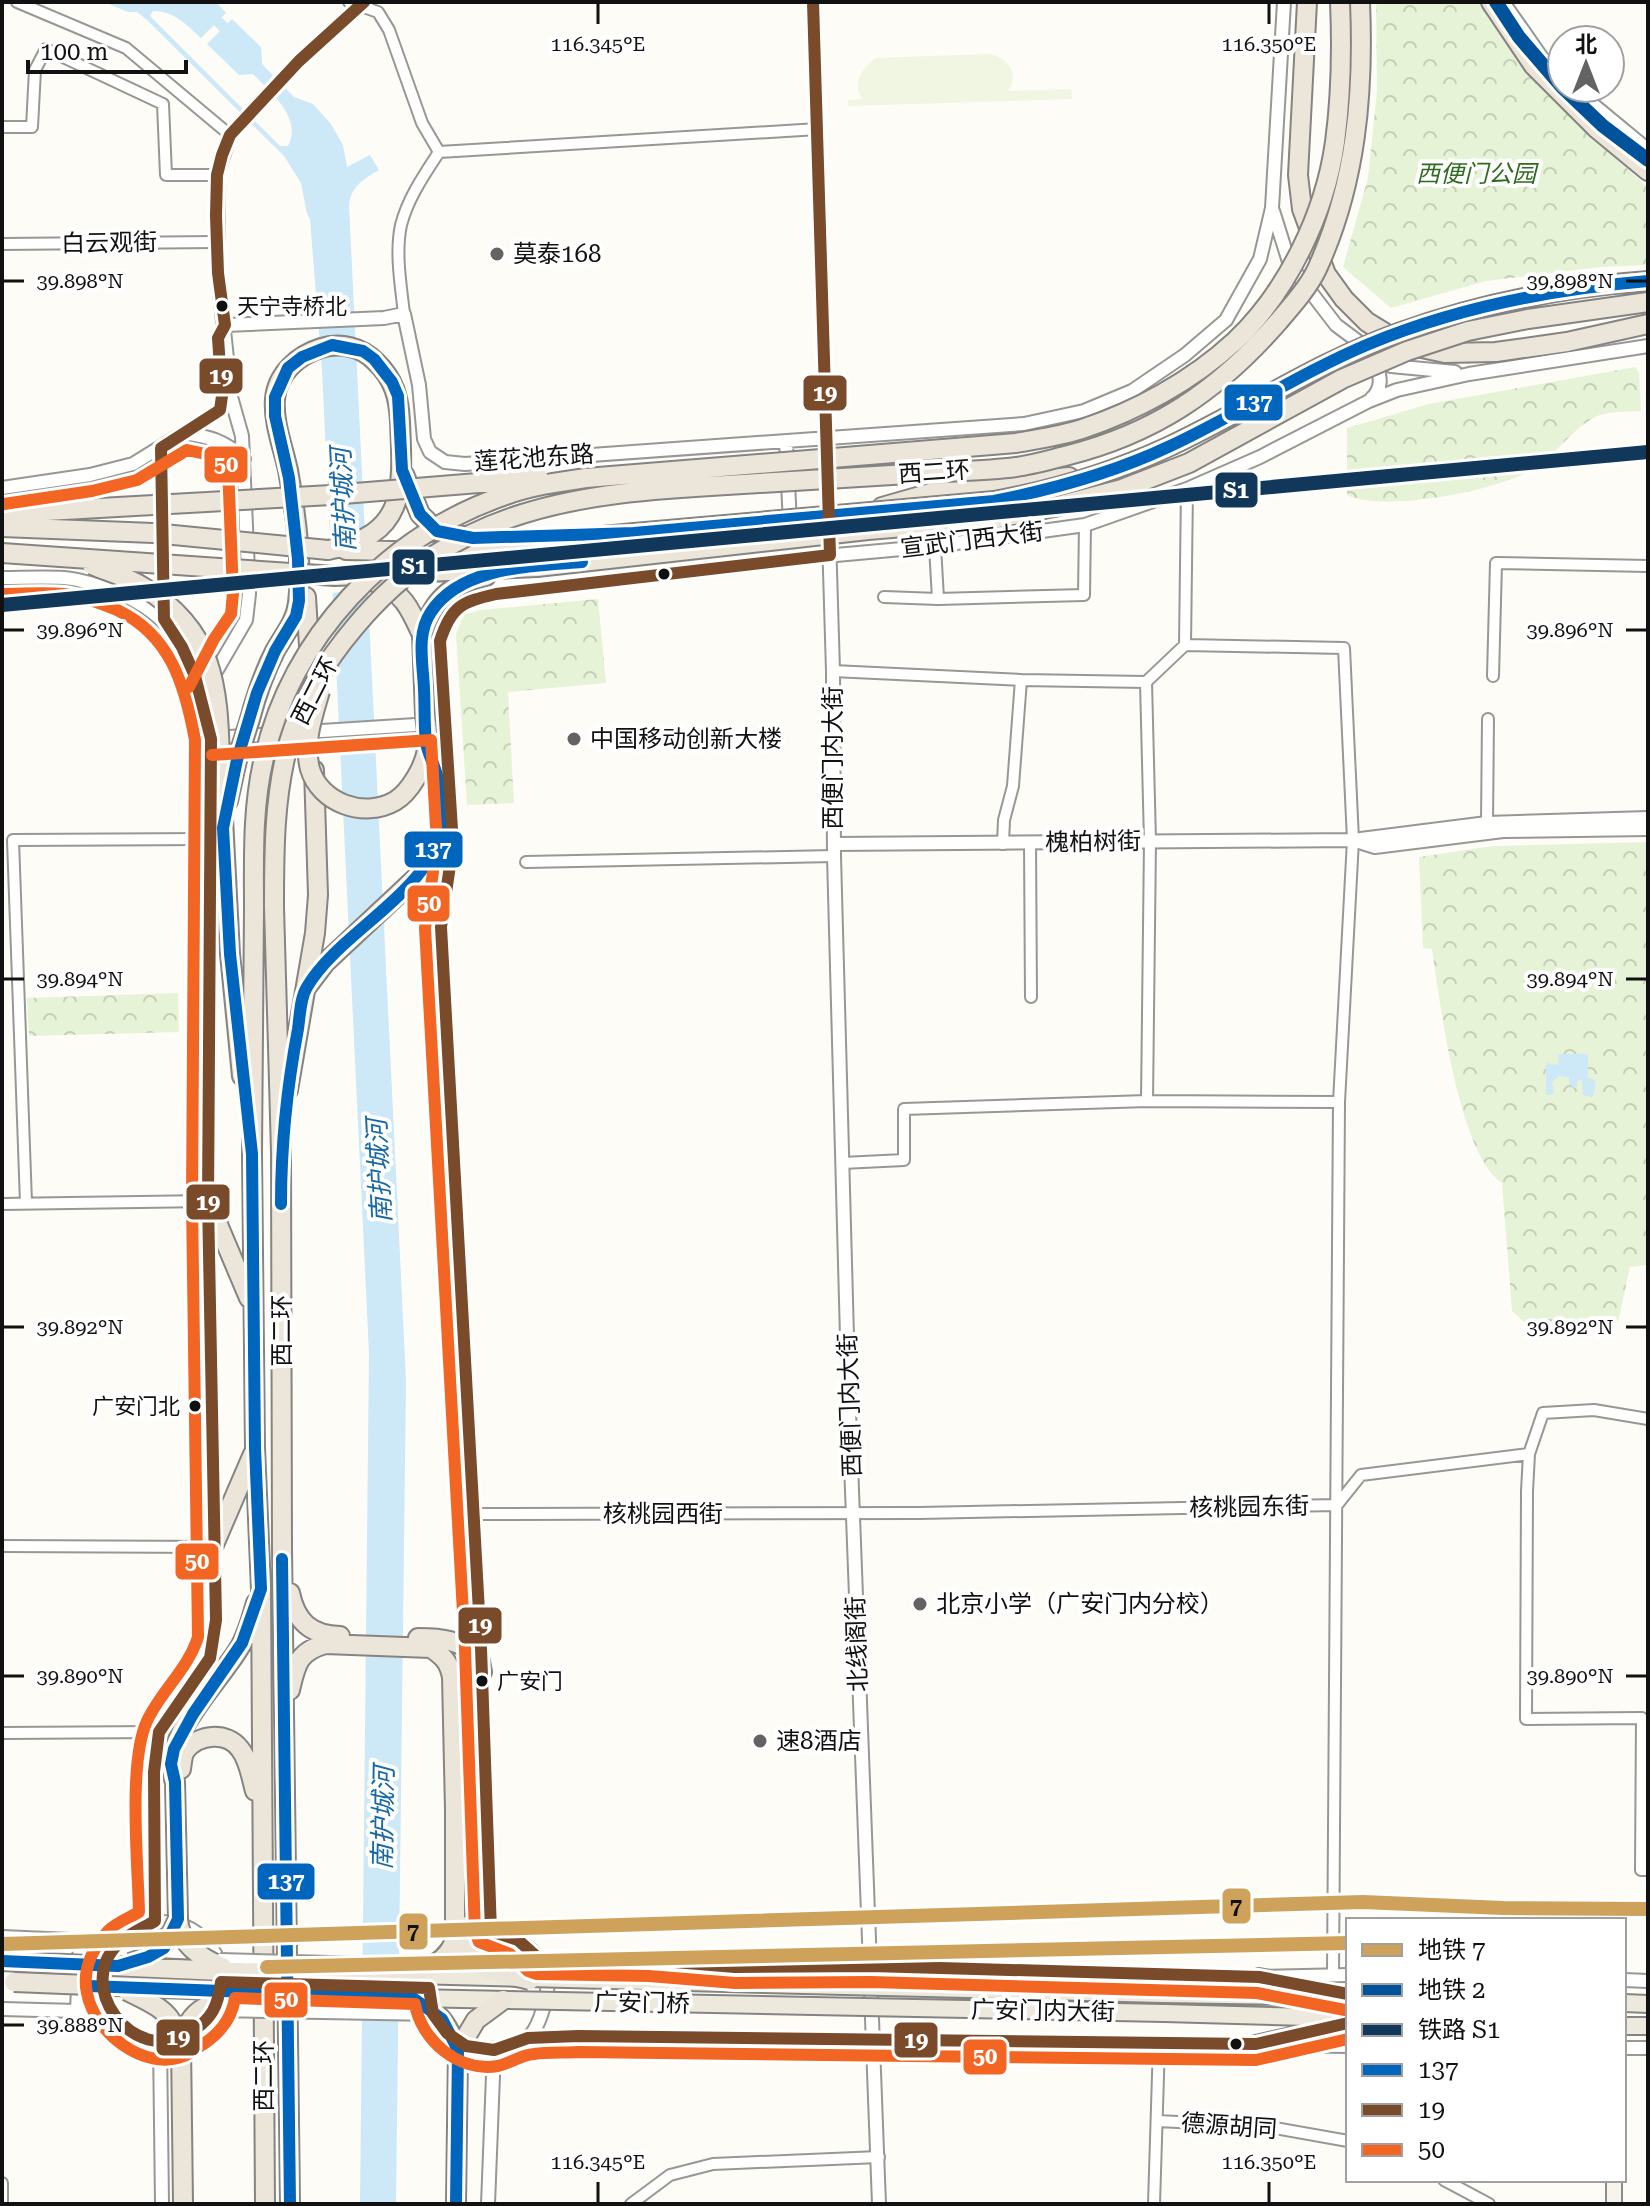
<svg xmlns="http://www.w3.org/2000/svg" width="1650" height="2206" font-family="'Roboto Serif','Noto Sans SC',serif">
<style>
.park{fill:url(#park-crowns)}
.pitch{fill:#f0f6e1}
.water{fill:#cde8f7}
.pier{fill:#fdfcf7}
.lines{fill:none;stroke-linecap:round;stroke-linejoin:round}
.canal{stroke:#cde8f7;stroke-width:11}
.minor-casing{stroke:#979795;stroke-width:14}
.tertiary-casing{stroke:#979795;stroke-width:16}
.secondary-casing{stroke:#8e8d8b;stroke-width:18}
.primary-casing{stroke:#858482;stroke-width:20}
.trunk-casing{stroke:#858482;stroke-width:22}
.minor{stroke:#fffffe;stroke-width:10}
.tertiary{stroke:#fffffe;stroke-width:12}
.secondary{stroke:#f6f4eb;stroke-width:14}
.primary{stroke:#ede9dc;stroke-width:16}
.trunk{stroke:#ece5da;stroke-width:18}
.tertiary-bridge-casing{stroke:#979795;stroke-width:16;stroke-linecap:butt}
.primary-bridge-casing{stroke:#858482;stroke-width:20;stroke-linecap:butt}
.trunk-bridge-casing{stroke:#858482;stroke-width:22;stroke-linecap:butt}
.tertiary-bridge{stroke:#fffffe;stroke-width:12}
.primary-bridge{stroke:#ede9dc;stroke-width:16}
.trunk-bridge{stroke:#ece5da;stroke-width:18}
.bus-1-casing{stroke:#fff;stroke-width:18}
.bus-2-casing{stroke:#fff;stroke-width:18}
.bus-3-casing{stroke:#fff;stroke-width:18}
.bus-1{stroke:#0065bd;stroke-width:12}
.bus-2{stroke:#7a4b2a;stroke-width:12}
.bus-3{stroke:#f26522;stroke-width:12}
.rail-1-casing{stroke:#fff;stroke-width:20}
.rail-1{stroke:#11385b;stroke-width:14}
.metro-1-casing{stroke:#fff;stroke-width:20}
.metro-2-casing{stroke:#fff;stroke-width:20}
.metro-1{stroke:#cfa25b;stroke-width:14}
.metro-2{stroke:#00529b;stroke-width:14}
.ticks{fill:none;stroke:#111;stroke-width:3}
.poi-dot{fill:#646362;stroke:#fff;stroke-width:3}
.bus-dot{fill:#111;stroke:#fff;stroke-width:3}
.labels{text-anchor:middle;stroke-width:8;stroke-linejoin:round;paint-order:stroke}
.bus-label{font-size:22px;fill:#111;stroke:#fff;text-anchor:start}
.park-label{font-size:24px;font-style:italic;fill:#2f6b1f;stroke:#fff}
.street-label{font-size:24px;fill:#111;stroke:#fff}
.poi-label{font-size:24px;fill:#111;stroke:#fff;text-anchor:start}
.water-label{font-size:26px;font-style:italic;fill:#1768a6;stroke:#fff}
.ticks-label{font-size:20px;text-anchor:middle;fill:#111;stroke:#fff;stroke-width:8;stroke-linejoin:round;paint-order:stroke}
.line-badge{stroke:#fff;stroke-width:3}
.badge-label{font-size:22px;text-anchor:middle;font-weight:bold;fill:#fff}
.pale-badge-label{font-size:22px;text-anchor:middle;font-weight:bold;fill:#111}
</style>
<defs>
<pattern id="park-crowns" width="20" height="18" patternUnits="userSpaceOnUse" patternTransform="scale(2)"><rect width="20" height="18" fill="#e7f3d7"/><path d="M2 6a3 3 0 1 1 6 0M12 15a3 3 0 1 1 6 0" fill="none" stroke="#c5cfb8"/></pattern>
</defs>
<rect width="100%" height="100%" fill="#fdfcf7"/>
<path class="park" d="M1376 2H1484L1527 74 1648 188V265L1601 267 1486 281 1391 308 1343 267 1368 178 1377 90Z
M1635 367 1639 373 1641 411C1629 412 1616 411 1604 414 1579 419 1555 457 1532 470 1495 491 1386 513 1347 495V428L1429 404Z
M598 599 606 683 508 692 514 803 467 805 456 634 464 615 480 610Z
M1648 842 1647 1265 1630 1267 1618 1322 1534 1331 1512 1311 1502 1183C1458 1153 1440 1002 1432 949L1423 948 1419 857 1493 846Z
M178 993 179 1032 29 1036 27 998Z"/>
<path class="pitch" d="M989 54C1008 57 1020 74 1008 91L1071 89 1072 99 848 106V100L863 99C851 83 862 68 876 58Z"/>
<path class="water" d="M104 2H216L226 13 201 38C187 25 173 10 153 11L150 16 280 146H288C303 118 270 92 253 74L239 75 207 44 232 19 261 47 262 64 294 97 313 104 331 124 343 145 347 167 370 155 379 170C364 179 351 186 349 205L406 1380 396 2204H360L369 1353 322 370 310 219 307 214 301 183 284 156 147 20 137 12H128Z
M1558 1054H1588V1078L1595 1080 1596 1086 1592 1097 1583 1095 1582 1080 1577 1081V1087L1574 1088 1569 1084V1077L1559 1076 1552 1082 1554 1094 1546 1095V1063L1559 1065Z"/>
<path class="pier" d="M326 536 369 540 371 590 329 593Z"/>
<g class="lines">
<path class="canal" d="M188 2 207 10 234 38"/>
<defs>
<path id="minor" d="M17 2 126 48 230 135
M349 2 378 12 389 30 422 123 439 152
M2 127H32L35 70 46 49 163 104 166 175H217
M439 152 818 129
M2 244 216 242
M404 314C401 286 395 253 401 225 408 198 424 175 439 152
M935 546 938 599
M884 597 938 599 1084 595 1085 525
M1185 645 1187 489
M833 671 1021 680 1146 682 1185 645 1344 648 1353 840 1339 1102 1333 1975
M1493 676 1496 563 1648 566
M1146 682 1150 841 1147 1101
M1487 823 1488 719
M1030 842 1031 997
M1003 844 1004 820 1013 786 1021 680
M526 862 834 856
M842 1163 904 1160V1109L1147 1101 1339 1102
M26 1203 13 840 208 839
M2 1204 208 1201
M1529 1454 1527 1491 1526 1719 1642 1718 1641 1870H1648
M473 1514 919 1513 1337 1505 1361 1475 1529 1454 1543 1413 1594 1410 1648 1419
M2 1546 213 1547
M2 1733 159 1732
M1157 2121 1264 2126 1348 2141
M1444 2180 1489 2204
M2 2183V2204
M631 2204 670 2175 713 2164 879 2157
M1154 2204 1159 2043"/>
<path id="tertiary" d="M813 2 833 671 834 856 849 1411 879 2204
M1503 2 1547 65 1562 78
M1573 88 1648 150
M1273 211 1290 265 1336 325 1391 366 1455 372
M225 325 384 318 404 314 419 385 424 439 430 452 445 462 465 464 1024 424 1084 411 1132 391 1185 355 1226 320 1260 259 1272 208 1284 2
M1371 399C1385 386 1379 374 1375 358
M184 433C210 437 224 440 244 459
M786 441 790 524
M161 448 163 604
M2 488 90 475 133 464 220 410 222 396 218 343
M2 578C22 578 43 577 64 578 79 579 97 585 111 590 184 617 199 668 211 739L208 1201 216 1620 210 1658 159 1732 154 1772 155 1921
M211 680 246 620 249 594 242 436 231 397 218 273 217 175 230 135 299 61 364 2
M306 732 431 724
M214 738 275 734
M1356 841 1375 847 1503 831 1648 829
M834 844 1353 840 1487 823 1648 818
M102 1982a60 60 0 1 1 120 0a60 60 0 1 1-120 0Z
M491 1931 481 1648 451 1143 441 927 453 845 440 641C450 604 460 602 496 594L792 559 935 546 1085 525 1187 489 1260 457 1369 401 1397 390 1469 374 1648 346
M491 1931C531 1939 558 1968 543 2009 540 2019 536 2030 529 2037 525 2040 518 2042 513 2044 483 2056 450 2045 435 2016 420 1987 435 1952 462 1938 470 1933 482 1933 491 1931Z
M2 1937 117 1942
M538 1958 650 1960 735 1967 871 1966 1259 1977 1348 1975
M1624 1980 1648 1981
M2 2009 77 2011 115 2020
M77 2011 80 1941
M528 2038 578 2036 1348 2046
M160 2042 162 2204
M1624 2048H1648
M488 2204 494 2050"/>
<path id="secondary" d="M1614 2180V2204"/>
<path id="primary" d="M1259 1977 1323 1989
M1162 1994 1348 1997
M1624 2003 1648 2004
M1164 2013 1348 2018
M1624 2026H1648
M1256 2044 1344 2024"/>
<path id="trunk" d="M1307 2 1298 175 1302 209 1326 274 1344 299 1367 322 1403 344 1445 353 1496 352 1567 342 1648 324
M1491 2 1534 66 1596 128 1648 171
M404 474 420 514 437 531 476 538
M882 507 945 489 1069 477
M346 550 439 552 634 533
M335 576 537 567
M378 584C403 591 411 611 422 635
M306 597 312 695
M422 635C433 600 450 584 486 576
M250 719C256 696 264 673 275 651 284 635 296 621 298 603 303 563 295 509 288 470 283 447 273 422 275 399 277 374 298 355 321 348 340 342 362 347 376 362 394 379 399 398 400 422 403 489 407 535 328 550
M220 760 230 954 242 1076
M228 801 237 760
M274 907 281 1152 282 1547 290 2204
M254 909 252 1154 255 1448 261 1589 265 2204
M306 988 325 963 421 873 434 857 440 838 438 779 427 750
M288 1090 315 933 318 895 314 770
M208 1201 249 1298
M213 1547 253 1454
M290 1593C296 1622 311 1635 340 1636
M418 1638C442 1638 460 1640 479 1657L482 1672
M290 1690C296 1664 298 1652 325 1644L431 1648C444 1657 449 1662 452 1677L455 1809
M181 1769C182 1763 182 1756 185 1751 198 1734 227 1731 240 1749 249 1760 251 1777 255 1791
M178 1919 175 1782C157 1739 222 1680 241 1645 248 1632 252 1617 256 1603
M2 1961 21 1962
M181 2044 183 2204
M456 2204 458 2050"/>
</defs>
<use href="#minor" class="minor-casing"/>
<use href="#tertiary" class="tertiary-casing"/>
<use href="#secondary" class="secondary-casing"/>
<use href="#primary" class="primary-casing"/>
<use href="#trunk" class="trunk-casing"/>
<use href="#minor" class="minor"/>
<use href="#tertiary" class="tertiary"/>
<use href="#secondary" class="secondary"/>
<use href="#primary" class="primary"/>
<use href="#trunk" class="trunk"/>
<defs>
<path id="tertiary-bridge" d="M220 1960 407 1965
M292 1984 429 1988
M216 2010 433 2014"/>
<path id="primary-bridge" d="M411 1975 1162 1994
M413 1998 1164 2013"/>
<path id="trunk-bridge" d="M2 520 46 511 331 495 539 478
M2 527 153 533 328 550
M634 533 994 501C1056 490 1111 473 1168 447 1245 411 1318 362 1398 333 1478 304 1564 287 1648 281
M2 553 335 576
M92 565C108 572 128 577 143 587 214 630 218 685 220 760
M537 567 868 530 988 520 1054 507 1122 489 1189 463 1342 379 1407 351 1468 331 1528 319 1648 302
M320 691C313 716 303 742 310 769 320 803 364 819 395 801 410 792 424 767 427 750 429 739 426 725 425 714 424 687 423 661 422 635
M237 760 250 719
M274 907C274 851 274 796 289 742 301 701 327 660 354 628 455 506 579 493 727 485 793 481 859 477 925 473 955 471 986 471 1016 467 1032 465 1049 460 1065 456 1154 434 1218 391 1278 322 1291 307 1308 288 1317 269 1356 184 1364 94 1360 2
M254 909C254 859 252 808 264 758 292 637 386 537 503 496 530 486 558 482 586 478L1016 443C1037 439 1061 436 1082 429 1136 411 1192 381 1235 341 1287 292 1325 214 1335 142 1341 97 1342 48 1340 2
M178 1919C180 1945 200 1957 222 1967
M463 1926C463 1971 495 1971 530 1980
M21 1962 243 1972 403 1974C425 1970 450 1962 455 1938V1809
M130 1963C159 1954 166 1946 178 1919
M14 1982 413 1998C440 2012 447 2023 458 2050
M127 1991C157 2006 172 2010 181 2044
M182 2042C189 2009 204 2008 232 1995
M458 2050 476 2020 503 2000"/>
</defs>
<use href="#tertiary-bridge" class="tertiary-bridge-casing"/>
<use href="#primary-bridge" class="primary-bridge-casing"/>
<use href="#trunk-bridge" class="trunk-bridge-casing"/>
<use href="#tertiary-bridge" class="tertiary-bridge"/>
<use href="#primary-bridge" class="primary-bridge"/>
<use href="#trunk-bridge" class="trunk-bridge"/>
<defs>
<path id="bus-1" d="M281 1204C281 1145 287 1087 298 1029 300 1016 300 998 307 987 337 935 423 895 438 838 443 818 443 792 436 772 433 762 428 754 426 743 424 725 425 707 424 689 423 663 416 634 431 612 461 566 534 566 582 562
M282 1559 290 2204
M2 1961 118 1966 148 1957 164 1948 178 1919 175 1782 171 1764 174 1749 193 1714 242 1643 261 1589 255 1448 252 1154 230 954 223 828 237 760 257 693 275 651 296 616 299 601 298 559 289 478 275 416V397L288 368 302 357 332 345 363 351 374 359 392 382 398 396 402 470 420 514 437 531 473 538 634 533 994 501C1054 489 1113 473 1168 447 1237 415 1300 373 1369 344 1458 307 1553 289 1648 281
M88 1986 413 1998 442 2019 458 2050 456 2204"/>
<path id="bus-2" d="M364 2 299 61 230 135 222 155 217 175 216 216 218 273 225 325 218 338 222 396 220 410 161 448 164 619 182 647 195 676 211 739 208 1201 216 1620 210 1658 159 1732 154 1772 155 1921C145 1927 132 1932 123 1940 69 1981 133 2070 191 2032 212 2019 218 2006 221 1982L429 1988 433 2014 447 2033 466 2046 494 2050 528 2038 578 2036 1256 2044 1348 2023
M813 2 830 555 496 594C462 602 451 606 440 641L453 845 441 927 481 1648 491 1931 518 1940 538 1958 650 1960 735 1967 871 1966 1259 1977 1348 1994"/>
<path id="bus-3" d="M4 504 92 491 137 480 187 450 210 455 228 466 233 593 231 614 214 639 189 687
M2 594C23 594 43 592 64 594 82 596 100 603 117 610 171 635 185 686 195 740L192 1201 198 1637C188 1669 161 1691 147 1721 128 1762 138 1864 139 1912 129 1918 115 1923 108 1931 93 1948 82 1970 87 1993 94 2032 144 2072 184 2056 191 2053 198 2047 205 2043 221 2032 232 2017 235 1998L415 2004C421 2040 459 2073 498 2066 510 2063 521 2055 534 2054 548 2052 564 2053 578 2052L1256 2060 1348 2039
M212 755 431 740 437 844 425 928 465 1649 475 1932 479 1942 510 1954 528 1971 536 1974 649 1976 735 1983 871 1982 1257 1993 1345 2010"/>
</defs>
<use href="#bus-1" class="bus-1-casing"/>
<use href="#bus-2" class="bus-2-casing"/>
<use href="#bus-3" class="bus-3-casing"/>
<use href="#bus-1" class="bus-1"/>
<use href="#bus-2" class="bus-2"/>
<use href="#bus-3" class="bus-3"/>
<defs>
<path id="rail-1" d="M2 605 1648 452"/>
</defs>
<use href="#rail-1" class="rail-1-casing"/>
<use href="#rail-1" class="rail-1"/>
<defs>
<path id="metro-1" d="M2 1944 1363 1902 1503 1908 1648 1909
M267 1967 1348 1943"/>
<path id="metro-2" d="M1496 2 1519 37 1562 87
M1563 88 1603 126 1648 160"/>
</defs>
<use href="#metro-1" class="metro-1-casing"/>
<use href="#metro-2" class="metro-2-casing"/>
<use href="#metro-1" class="metro-1"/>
<use href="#metro-2" class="metro-2"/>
</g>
<path class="ticks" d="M598 4V24M1269 4V24M4 281H24M1626 281H1646M4 630H24M1626 630H1646M4 979H24M1626 979H1646M4 1327H24M1626 1327H1646M4 1676H24M1626 1676H1646M4 2025H24M598 2182V2202M1269 2182V2202"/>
<g class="poi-dot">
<circle cx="497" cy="254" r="8"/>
<circle cx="574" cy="739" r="8"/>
<circle cx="920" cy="1604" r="8"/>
<circle cx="760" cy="1741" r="8"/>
</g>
<g class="bus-dot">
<circle cx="222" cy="306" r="7"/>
<circle cx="664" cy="574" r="7"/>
<circle cx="195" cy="1406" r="7"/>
<circle cx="482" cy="1681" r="7"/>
<circle cx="1236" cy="2044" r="7"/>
</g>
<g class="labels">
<g class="bus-label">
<text x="237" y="314">天宁寺桥北</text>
<text x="180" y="1414" text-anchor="end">广安门北</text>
<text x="497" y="1689">广安门</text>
</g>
<g class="park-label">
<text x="1476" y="182">西便门公园</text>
</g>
<g class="street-label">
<text transform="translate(109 243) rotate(-1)" y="8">白云观街</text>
<text transform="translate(534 458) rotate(-4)" y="8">莲花池东路</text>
<text transform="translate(934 472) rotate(-4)" y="8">西二环</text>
<text transform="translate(972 540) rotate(-7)" y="8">宣武门西大街</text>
<text transform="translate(315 691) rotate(-63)" y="8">西二环</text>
<text transform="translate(833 758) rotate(-90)" y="8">西便门内大街</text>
<text transform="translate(1093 842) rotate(-1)" y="8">槐柏树街</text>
<text transform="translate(282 1331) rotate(-90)" y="8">西二环</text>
<text transform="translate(850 1405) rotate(-92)" y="8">西便门内大街</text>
<text transform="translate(1249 1507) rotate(-1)" y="8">核桃园东街</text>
<text x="663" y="1522">核桃园西街</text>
<text transform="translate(857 1644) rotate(-92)" y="8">北线阁街</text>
<text transform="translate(642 2003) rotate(1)" y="8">广安门桥</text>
<text transform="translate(1043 2011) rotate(1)" y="8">广安门内大街</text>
<text transform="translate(264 2076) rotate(-90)" y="8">西二环</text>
<text transform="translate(1229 2126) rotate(4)" y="8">德源胡同</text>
</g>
<g class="poi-label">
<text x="513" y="262">莫泰168</text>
<text x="590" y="747">中国移动创新大楼</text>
<text x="936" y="1612">北京小学（广安门内分校）</text>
<text x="776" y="1749">速8酒店</text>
</g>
<g class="water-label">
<text transform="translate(343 500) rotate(-93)" y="9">南护城河</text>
<text transform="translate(379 1171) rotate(-93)" y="9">南护城河</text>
<text transform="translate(383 1818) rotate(-89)" y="9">南护城河</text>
</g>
</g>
<g class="ticks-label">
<text x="598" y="51">116.345°E</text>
<text x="1269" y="51">116.350°E</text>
<text x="80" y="288">39.898°N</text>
<text x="1570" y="288">39.898°N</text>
<text x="80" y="637">39.896°N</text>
<text x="1570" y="637">39.896°N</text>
<text x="80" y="986">39.894°N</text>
<text x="1570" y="986">39.894°N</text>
<text x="80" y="1334">39.892°N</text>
<text x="1570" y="1334">39.892°N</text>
<text x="80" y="1683">39.890°N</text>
<text x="1570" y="1683">39.890°N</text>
<text x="80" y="2032">39.888°N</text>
<text x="598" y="2169">116.345°E</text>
<text x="1269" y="2169">116.350°E</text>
</g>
<g class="line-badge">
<rect x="198" y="357" width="46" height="38" rx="8" fill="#7a4b2a"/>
<rect x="802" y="374" width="46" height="38" rx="8" fill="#7a4b2a"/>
<rect x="1223" y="383" width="61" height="39" rx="8" fill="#0065bd"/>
<rect x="203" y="445" width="46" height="39" rx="8" fill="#f26522"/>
<rect x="1214" y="471" width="45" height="38" rx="8" fill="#11385b"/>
<rect x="391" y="548" width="45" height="38" rx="8" fill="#11385b"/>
<rect x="403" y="830" width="61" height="39" rx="8" fill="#0065bd"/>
<rect x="406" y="884" width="45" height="39" rx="8" fill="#f26522"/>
<rect x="185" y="1183" width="46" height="38" rx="8" fill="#7a4b2a"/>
<rect x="174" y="1542" width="46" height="39" rx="8" fill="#f26522"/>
<rect x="457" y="1606" width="46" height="39" rx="8" fill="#7a4b2a"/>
<rect x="256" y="1862" width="60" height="39" rx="8" fill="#0065bd"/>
<rect x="1221" y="1887" width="31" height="38" rx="8" fill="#cfa25b"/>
<rect x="398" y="1912" width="31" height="39" rx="8" fill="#cfa25b"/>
<rect x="263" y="1981" width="46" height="38" rx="8" fill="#f26522"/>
<rect x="155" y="2018" width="46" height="39" rx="8" fill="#7a4b2a"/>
<rect x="893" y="2021" width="46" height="38" rx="8" fill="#7a4b2a"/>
<rect x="962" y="2038" width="46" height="38" rx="8" fill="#f26522"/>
</g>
<g class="badge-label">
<text x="221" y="384">19</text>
<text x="825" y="401">19</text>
<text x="1254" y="410">137</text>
<text x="226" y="472">50</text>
<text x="1236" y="498">S1</text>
<text x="414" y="574">S1</text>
<text x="433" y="857">137</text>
<text x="429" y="911">50</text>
<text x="208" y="1210">19</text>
<text x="197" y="1569">50</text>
<text x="480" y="1633">19</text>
<text x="286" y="1889">137</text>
<text x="286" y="2007">50</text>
<text x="178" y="2045">19</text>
<text x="916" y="2048">19</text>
<text x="985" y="2064">50</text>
</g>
<g class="pale-badge-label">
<text x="1236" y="1914">7</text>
<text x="413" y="1939">7</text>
</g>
<rect width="1650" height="2206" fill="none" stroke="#111111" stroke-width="8"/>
<rect x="1346" y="1918" width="280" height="264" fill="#ffffff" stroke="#a0a0a0" stroke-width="2"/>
<rect x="1362" y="1944" width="40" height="12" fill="#cfa25b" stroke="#a0a0a0" stroke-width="2"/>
<text x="1418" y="1958" font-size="24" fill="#111111">地铁 7</text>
<rect x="1362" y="1984" width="40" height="12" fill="#00529b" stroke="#a0a0a0" stroke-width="2"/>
<text x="1418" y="1998" font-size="24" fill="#111111">地铁 2</text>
<rect x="1362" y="2024" width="40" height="12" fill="#11385b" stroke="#a0a0a0" stroke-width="2"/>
<text x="1418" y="2038" font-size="24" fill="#111111">铁路 S1</text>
<rect x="1362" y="2064" width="40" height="12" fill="#0065bd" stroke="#a0a0a0" stroke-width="2"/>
<text x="1418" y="2078" font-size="24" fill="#111111">137</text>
<rect x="1362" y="2104" width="40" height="12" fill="#7a4b2a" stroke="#a0a0a0" stroke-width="2"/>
<text x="1418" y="2118" font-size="24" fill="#111111">19</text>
<rect x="1362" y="2144" width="40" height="12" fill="#f26522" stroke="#a0a0a0" stroke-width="2"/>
<text x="1418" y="2158" font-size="24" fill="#111111">50</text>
<g transform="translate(1586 64)"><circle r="38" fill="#ffffff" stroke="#a0a0a0" stroke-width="2"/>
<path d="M0-6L14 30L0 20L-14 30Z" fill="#646362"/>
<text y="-12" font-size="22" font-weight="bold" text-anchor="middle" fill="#111111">北</text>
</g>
<path d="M28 60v12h158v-12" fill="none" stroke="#111111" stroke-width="4"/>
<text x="40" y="60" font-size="24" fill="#111111" stroke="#ffffff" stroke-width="6" paint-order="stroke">100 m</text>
</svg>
